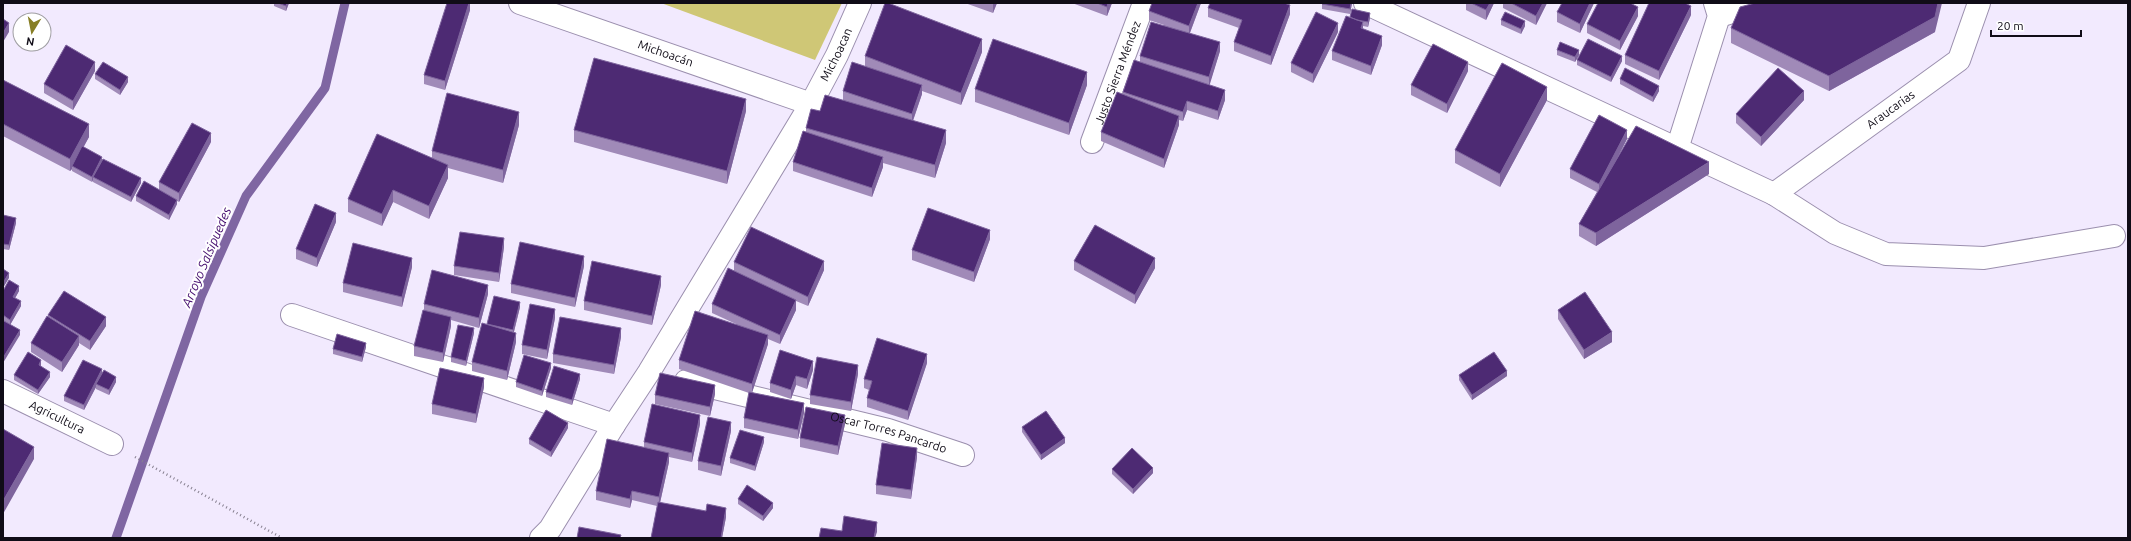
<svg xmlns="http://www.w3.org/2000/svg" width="2131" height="541" font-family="Ubuntu,sans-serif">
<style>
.green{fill:#cfc776}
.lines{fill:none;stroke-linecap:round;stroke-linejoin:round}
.stream{stroke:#7f66a2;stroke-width:9}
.minor-casing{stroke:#9b8fae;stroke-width:24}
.path{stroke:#878090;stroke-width:2.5;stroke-dasharray:1 3;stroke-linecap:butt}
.minor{stroke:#fff;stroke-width:22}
.wall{fill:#a08ab8}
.shaded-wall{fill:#7e649d}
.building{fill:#4d2a73;stroke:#7e649d}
.labels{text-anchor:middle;stroke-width:4;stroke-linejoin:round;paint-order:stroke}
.street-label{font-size:12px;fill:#100c17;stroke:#fff}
.water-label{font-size:13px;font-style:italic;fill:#41096c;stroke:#fff}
</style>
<rect width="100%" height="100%" fill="#f2eafe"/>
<path class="green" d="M661 3H842L815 60Z"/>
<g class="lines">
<path class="stream" d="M116 538 201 297 246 196 325 88 345 3"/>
<defs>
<g id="minor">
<path id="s1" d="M520 3 811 104"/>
<path d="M1365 3 1774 194 1835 233 1886 254 1984 258 2114 236"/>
<path d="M1719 16 1763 3"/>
<path id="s2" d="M1092 142 1144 3"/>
<path d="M1677 149 1719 16 1715 3"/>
<path id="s3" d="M1774 194 1959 60 1979 3"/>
<path d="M292 315 614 425"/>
<path id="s4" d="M686 381 888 430 963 455"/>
<path id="s5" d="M3 391 112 444"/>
<path id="s6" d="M541 538 550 529 614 425 649 372 811 104 837 55 860 3"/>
</g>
</defs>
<use href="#minor" class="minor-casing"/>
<path class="path" d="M135 457 282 538"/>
<use href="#minor" class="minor"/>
</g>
<path class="wall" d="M274 3H289L286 11 274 6Z
M470 3V10L445 90 424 84V75Z
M965 3H997L993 13Z
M1072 3H1112L1107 16Z
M1201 3 1190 33 1220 51 1209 85 1225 100 1218 120 1187 110 1183 121 1179 120V125L1164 168 1101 141V132L1123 94V92L1140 62V56L1164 25 1149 20V11Z
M1322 3H1352L1350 14 1322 9Z
M1466 3H1494L1486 20 1466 10Z
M1503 3H1547L1536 25 1503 8Z
M1562 3H1594L1580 33 1557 22V12Z
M1208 8 1290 14 1271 65 1234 51V42L1239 28 1208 17Z
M1691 15 1659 80 1625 64V55Z
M1638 16 1620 50 1587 33V24Z
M1350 17 1370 18 1368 27 1363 26V29L1382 45 1371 75 1332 60V51Z
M1501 20 1525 26 1521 34 1501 25Z
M1731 28 1935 32 1829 91 1731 43Z
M1338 32 1313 83 1291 72V63Z
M1557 50 1579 55 1575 62 1557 55Z
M982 52 961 105 922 91V94L913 121 946 143 935 178 883 163V167L872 197 793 171V162L806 132V128L820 111 843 100V91L865 66V56Z
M1577 60 1622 61 1611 82 1577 65Z
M95 71 73 110 44 93V84Z
M1468 71 1447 113 1411 95V85Z
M95 74 128 82 120 95 95 79Z
M1620 79 1659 91 1653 102 1620 84Z
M3 80 89 137 83 147 102 160 141 183 131 202 93 182V180L92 182 72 171V169L70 171 3 136Z
M1087 85 1069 135 975 102V89Z
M1547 100 1500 187 1455 163V150Z
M1804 100 1761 146 1736 123V114Z
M746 111 727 184 574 142V130Z
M519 125 503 183 448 168V178L429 219 393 202 382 226 348 212V199L432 158V151Z
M1627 139 1617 159 1709 174 1596 246 1579 236V224L1597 192 1570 178V169Z
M211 142 179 202 177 201V204L169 220 136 201V196L159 190V182Z
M3 215 16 223 9 250 3 249Z
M336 222 317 267 296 259V249Z
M990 239 974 282 912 260V250Z
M504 247 499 282 454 275V266Z
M1074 261 1155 268 1135 304 1074 270Z
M734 262 824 270 808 306 796 301V310L780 344 768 339V344L752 392 804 413 798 439 744 428V418L749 393 679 369V360L736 324 712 313V304L734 271Z
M584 266 575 307 511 293V284Z
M412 267 402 307 343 292V283Z
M661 285 652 325 584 310V301Z
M3 291H19L15 298 21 306 10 325 20 335 3 320Z
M488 294 479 328 451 320V326L443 362 414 356V346L424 311V304Z
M520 307 514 332 516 342 507 380 472 371V362L487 324Z
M1558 310 1612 342 1584 359 1558 319Z
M48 315 106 326 90 350 79 343V345L62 372 31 352V343L48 317Z
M555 318 547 359 522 354V345Z
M474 333 466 366 451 362V357Z
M621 337 614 374 553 363V354Z
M366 347 362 362 333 354V349Z
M927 363 908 420 867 407V398L869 390 864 388V379Z
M41 365V366L50 377 38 394 14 380V375Z
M551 368 542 396 516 387V382Z
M813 370 807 389 796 385 791 399 770 392V383Z
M102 372 116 382 109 395 96 389V387L84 410 64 401V396Z
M858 374 851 411 810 404V395Z
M1459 375 1507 376 1472 400 1459 380Z
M580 379 572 405 546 397V392Z
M484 387 476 423 432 414V404Z
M715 394 710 416 655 404V395Z
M700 424 692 462 669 457V462L660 503 726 517 722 538H651L657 506 632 500 630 508 596 500V491L644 447V442Z
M845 424 838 455 800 447V438Z
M1022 427 1065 443 1041 460 1022 432Z
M568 428 551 457 529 444V439Z
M731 431 721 476 698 470V461Z
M764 442 755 471 730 463V458Z
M917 457 911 499 876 494V485Z
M1112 469 1153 473 1133 494 1112 474Z
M738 499 773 508 763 521 738 504Z"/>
<path class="shaded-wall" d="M287 3H289L286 11V6Z
M469 3H470V10L445 90V81Z
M993 3H997L993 13Z
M1108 3H1112L1107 16V7Z
M1198 3H1201L1189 35V26Z
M1351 3H1352L1350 14V9Z
M1490 3H1494L1486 20V10Z
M1543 3H1547L1536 25V16Z
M1590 3H1594L1580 33V24Z
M1938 3H1942L1935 32 1829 91V76Z
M1290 5V14L1271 65V56Z
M1691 6V15L1659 80V71Z
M1638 7V16L1620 50V41Z
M1370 13V18L1368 27V22Z
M1525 21V26L1521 34V29Z
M1363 22V31L1361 28Z
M9 23V32L3 42V33Z
M1338 23V32L1313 83V74Z
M1382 36V45L1371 75V66Z
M982 39V52L961 105V93Z
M1220 42V51L1209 87V77Z
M1579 50V55L1575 62V57Z
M1622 56V61L1611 82V77Z
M95 62V71L73 110V101Z
M1468 62V71L1447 113V104Z
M1087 72V85L1069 135V123Z
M128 77V82L120 95V90Z
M922 85V94L912 123V114Z
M1659 86V91L1653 102V97Z
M1547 87V100L1500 187V174Z
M1225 90V100L1218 120V111Z
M1804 91V100L1761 146V137Z
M746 99V111L727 184V171Z
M1187 101V110L1183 121V112Z
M519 112V125L503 183V170Z
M1179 116V125L1164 168V159Z
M89 124V137L73 167 72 166V169L70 171V159Z
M946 130V143L935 178V165Z
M1627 130V139L1599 193V184Z
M211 133V142L179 202V193Z
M102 157V162L93 177V180L92 182V177Z
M883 157V167L872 197V188Z
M1709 162V174L1596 246V233Z
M448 165V178L429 219V206Z
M141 178V183L131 202V197Z
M393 190V202L382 226V214Z
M177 200V204L169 220V215Z
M336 213V222L317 267V258Z
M16 218V223L9 250V245Z
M990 230V239L974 282V272Z
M504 238V247L499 282V273Z
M584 256V266L575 307V298Z
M412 258V267L402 307V297Z
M1155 258V268L1135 304V295Z
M824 261V270L808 306V297Z
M9 273V278L3 288V283Z
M661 276V285L652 325V316Z
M488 285V294L479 328V318Z
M19 286V291L13 302V297Z
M796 300V310L780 344V335Z
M21 301V306L10 325V320Z
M520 302V307L513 335V330Z
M555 309V318L547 359V350Z
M106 317V326L90 350V341Z
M451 317V326L443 362V353Z
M474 328V333L466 366V361Z
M621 328V337L614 374V365Z
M20 330V335L3 363V358Z
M1612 332V342L1584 359V350Z
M516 333V342L507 380V371Z
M768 335V344L752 393V384Z
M79 336V345L62 372V362Z
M366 343V347L362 362V357Z
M927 354V363L908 420V411Z
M41 360V365L39 370V365Z
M813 361V370L807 389V379Z
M551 363V368L542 396V391Z
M858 365V374L851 411V402Z
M102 369V374L96 384V387L84 410V405Z
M1507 371V376L1472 400V395Z
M50 372V377L38 394V390Z
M580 374V379L572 405V400Z
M796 376V385L791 399V390Z
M116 377V382L109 395V390Z
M484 378V387L476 423V414Z
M715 385V394L710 416V407Z
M804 403V413L798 439V430Z
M700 415V424L692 462V453Z
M845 415V424L838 455V446Z
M731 422V431L721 476V466Z
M568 423V428L551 457V452Z
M764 437V442L755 471V466Z
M1065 438V443L1041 460V455Z
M34 447V459L3 514V501Z
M917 448V457L911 499V490Z
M669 453V462L659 507V497Z
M1153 468V473L1133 494V489Z
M632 491V500L630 508V499Z
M773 503V508L763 521V516Z
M726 508V517L722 538H721Z
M877 522V532L875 538H874Z"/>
<path class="building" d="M278 3H287L286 6Z
M447 3H469L445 81 424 75Z
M885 3H888L982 39 961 93 865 56Z
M1097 3H1108L1107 7Z
M1152 3H1198L1189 26 1149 11Z
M1210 3H1284L1290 5 1271 56 1234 42 1242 20 1208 8Z
M1322 3H1351L1350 9 1322 4Z
M1471 3H1490L1486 10Z
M1511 3H1543L1536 16Z
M1562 3H1590L1580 24 1557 12Z
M1598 3H1630L1638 7 1620 41 1587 24Z
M1649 3H1685L1691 6 1659 71 1625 55Z
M1755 3H1938L1935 17 1829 76 1731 28 1740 7Z
M1352 9 1370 13 1368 22 1357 20 1350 17Z
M1316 12 1338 23 1313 74 1291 63Z
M1505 12 1525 21 1521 29 1501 20Z
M1346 16 1363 22 1361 28 1382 36 1371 66 1332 51Z
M3 19 9 23 3 33Z
M1151 22 1220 42 1209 77 1140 56Z
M993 39 1087 72 1069 123 975 89Z
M1588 39 1622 56 1611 77 1577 60Z
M1560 42 1579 50 1575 57 1557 50Z
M1433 44 1468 62 1447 104 1411 85Z
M66 45 95 62 73 101 44 84Z
M594 58 746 99 727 171 574 130Z
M1134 60 1225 90 1218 111 1187 101 1183 112 1123 92Z
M103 62 128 77 120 90 95 74Z
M852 62 922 85 912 114 843 91Z
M1502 63 1547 87 1500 174 1455 150Z
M1625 68 1659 86 1653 97 1620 79Z
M1778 68 1804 91 1761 137 1736 114Z
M3 80 89 124 70 159 3 124Z
M1117 92 1179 116 1164 159 1101 132Z
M447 93 519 112 503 170 432 151Z
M825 95 946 130 935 165 806 128 811 109 820 111Z
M1599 115 1627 130 1599 184 1570 169Z
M192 123 211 133 179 193 159 182Z
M1636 126 1709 162 1596 233 1579 224Z
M803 131 883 157 872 188 793 162Z
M377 134 448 165 429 206 393 190 382 214 348 199Z
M82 146 102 157 92 177 72 166Z
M103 159 141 178 131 197 93 177Z
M144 181 177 200 169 215 136 196Z
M315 204 336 213 317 258 296 249Z
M928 208 990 230 974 272 912 250Z
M3 215 16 218 9 245 3 244Z
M1095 225 1155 258 1135 295 1074 261Z
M751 227 824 261 808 297 734 262Z
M460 232 504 238 499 273 454 266Z
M520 242 584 256 575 298 511 284Z
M353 243 412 258 402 297 343 283Z
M592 261 661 276 652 316 584 301Z
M728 268 796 300 780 335 712 304Z
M3 269 9 273 3 283Z
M432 270 488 285 479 318 424 304Z
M9 280 19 286 13 297 21 301 10 320 3 315V291Z
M64 291 106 317 90 341 48 315Z
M1585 292 1612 332 1584 350 1558 310Z
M494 296 520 302 513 330 487 324Z
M530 304 555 309 547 350 522 345Z
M423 310 451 317 443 353 414 346Z
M695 311 768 335 752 384 679 360Z
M47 316 79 336 62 362 31 343Z
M560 317 621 328 614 365 553 354Z
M4 321 20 330 3 358V324Z
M482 323 516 333 507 371 472 362Z
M458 325 474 328 466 361 451 357Z
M337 334 366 343 362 357 333 349Z
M877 338 927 354 908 411 867 398 872 381 864 379Z
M780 350 813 361 807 379 796 376 791 390 770 383Z
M28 352 41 360 39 365 50 372 38 390 14 375Z
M1494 352 1507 371 1472 395 1459 375Z
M524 355 551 363 542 391 516 382Z
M817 357 858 365 851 402 810 395Z
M83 360 102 369 84 405 64 396Z
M554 366 580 374 572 400 546 392Z
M440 368 484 378 476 414 432 404Z
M104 370 116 377 109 390 96 384Z
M660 373 715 385 710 407 655 395Z
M749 392 804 403 798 430 744 418Z
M652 404 700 415 692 453 644 442Z
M806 407 845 415 838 446 800 438Z
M546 410 568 423 551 452 529 439Z
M1046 411 1065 438 1041 455 1022 427Z
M708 417 731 422 721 466 698 461Z
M3 429 34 447 3 501Z
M740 430 764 437 755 466 730 458Z
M607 439 669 453 659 497 632 491 630 499 596 491Z
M882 443 917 448 911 490 876 485Z
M1132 448 1153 468 1133 489 1112 469Z
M747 485 773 503 763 516 738 499Z
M658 502 706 511 707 504 726 508 721 538H651Z
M844 516 877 522 874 538H819L821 528 842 531Z
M579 527 621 535 620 538H577Z"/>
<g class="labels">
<g class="street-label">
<text dy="4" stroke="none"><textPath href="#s1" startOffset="154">Michoacán</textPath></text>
<text dy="4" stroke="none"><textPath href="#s6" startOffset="567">Michoacan</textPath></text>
<text dy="4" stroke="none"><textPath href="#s2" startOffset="74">Justo Sierra Méndez</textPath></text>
<text dy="4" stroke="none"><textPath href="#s3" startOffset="144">Araucarias</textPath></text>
<text dy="4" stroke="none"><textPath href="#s5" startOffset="60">Agricultura</textPath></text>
<text dy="4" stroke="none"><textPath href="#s4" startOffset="209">Oscar Torres Pancardo</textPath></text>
</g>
<g class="water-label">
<text transform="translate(206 257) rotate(-67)" y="5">Arroyo Salsipuedes</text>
</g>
</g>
<rect width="2131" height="541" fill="none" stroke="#100c17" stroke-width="8"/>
<g transform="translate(32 32) rotate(190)"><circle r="19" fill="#ffffff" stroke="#9f9ea2"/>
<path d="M0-3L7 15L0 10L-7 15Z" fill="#877e25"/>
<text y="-6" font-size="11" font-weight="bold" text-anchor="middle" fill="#100c17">N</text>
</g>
<path d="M1991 30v6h90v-6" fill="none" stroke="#100c17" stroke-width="2"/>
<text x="1997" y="30" font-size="12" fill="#100c17" stroke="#ffffff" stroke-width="3" paint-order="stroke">20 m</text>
</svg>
